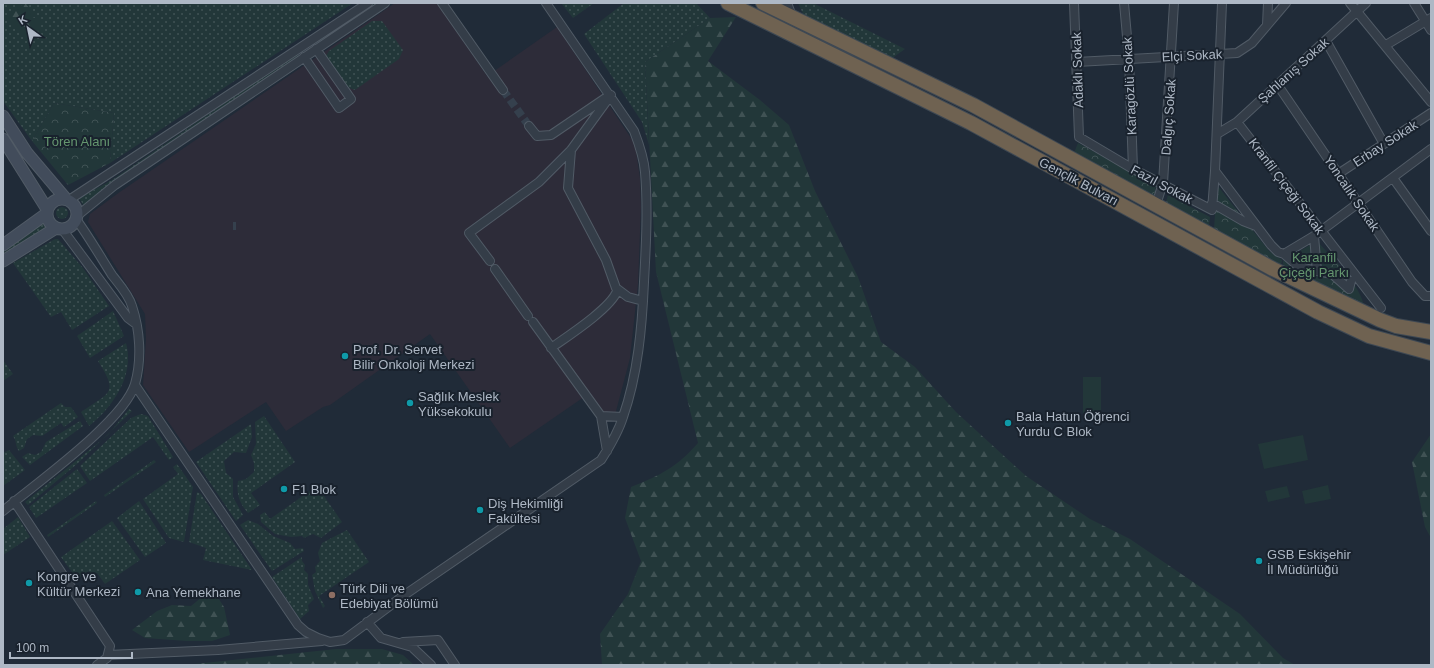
<svg xmlns="http://www.w3.org/2000/svg" width="1434" height="668" font-family="Helvetica,sans-serif">
<style>
.medical{fill:#2d2c39}
.grass{fill:url(#grass-dots)}
.forest{fill:url(#forest-firs)}
.park{fill:url(#park-crowns)}
.garden{fill:#223739}
.lines{fill:none;stroke-linecap:round;stroke-linejoin:round}
.street-tunnel{stroke:#35404d;stroke-width:8;stroke-dasharray:8 4;stroke-linecap:butt}
.street-casing{stroke:#515b66;stroke-width:10}
.secondary-casing{stroke:#515b66;stroke-width:13}
.highway-casing{stroke:#3e4853;stroke-width:16}
.street{stroke:#343d48;stroke-width:8}
.secondary{stroke:#424c5b;stroke-width:11}
.highway{stroke:#6f6251;stroke-width:14}
.culture-dot{fill:#0f9aa8;stroke:#19222d;stroke-width:1.5}
.education-dot{fill:#8d6e63;stroke:#19222d;stroke-width:1.5}
.labels{text-anchor:middle;stroke-width:4;stroke-linejoin:round;paint-order:stroke}
.street-label{font-size:13px;fill:#aeb8c5;stroke:#19222d}
.park-label{font-size:13px;fill:#65966f;stroke:#19222d}
.poi-label{font-size:13px;fill:#aeb8c5;stroke:#19222d;text-anchor:start}
</style>
<defs>
<pattern id="grass-dots" width="8" height="8" patternUnits="userSpaceOnUse"><rect width="8" height="8" fill="#223739"/><path d="M2 2h.1M6 6h.1" fill="none" stroke="#405254" stroke-width="1.8" stroke-linecap="round"/></pattern>
<pattern id="forest-firs" width="22" height="20" patternUnits="userSpaceOnUse"><rect width="22" height="20" fill="#223739"/><path d="M5 1l3.5 6h-7zM16 11l3.5 6h-7z" fill="#405254"/></pattern>
<pattern id="park-crowns" width="20" height="18" patternUnits="userSpaceOnUse"><rect width="20" height="18" fill="#223739"/><path d="M2 6a3 3 0 1 1 6 0M12 15a3 3 0 1 1 6 0" fill="none" stroke="#405254"/></pattern>
</defs>
<rect width="100%" height="100%" fill="#202b38"/>
<path class="medical" d="M395 3H437L487 76 557 27 635 144 640 178 641 207 638 284 630 358 615 415 603 426 584 397 510 448 430 334 330 405 323 407 286 431 266 402 189 452 143 385 146 339 145 314 88 222 90 214 117 194Z"/>
<path class="grass" d="M3 3H353L110 163 114 113 54 103 32 141 3 101Z
M375 3H378L322 40 321 38Z
M561 3H594L573 18Z
M624 3H696L710 18 645 62 649 145 642 122 584 34Z
M798 3H813L905 49 891 59 804 16Z
M372 21H382L403 50 399 59 355 90 347 87 326 56 329 51Z
M297 54 298 56 113 182 84 206 79 198 112 180Z
M56 213a6 6 0 1 1 12 0a6 6 0 1 1-12 0Z
M43 222 49 230 3 256V252Z
M55 239H58L83 268 109 306 72 330 61 312 51 317 13 263Z
M113 311 124 336 90 358 77 336Z
M126 343C135 375 113 407 89 426L81 412C110 392 119 394 98 361Z
M3 360 13 374 3 381Z
M61 403 65 407H71L78 417 64 427 61 423 42 436 33 435 27 439 24 448 19 451C15 446 17 441 13 436Z
M129 409 132 411 77 464 28 505 25 502 108 435Z
M141 414 148 416 173 457 169 460 153 437 90 481 80 466 131 418Z
M264 416 295 462 251 493 260 505 248 513C240 504 236 494 238 481L246 479 254 472V463L251 455 256 444 255 422Z
M80 421 83 426 30 465 22 457 28 453 35 455 41 452 46 442Z
M251 424 252 437 246 453 234 452 224 461 226 473 233 479V497L243 515 236 521 196 462Z
M9 450 25 470 3 486V453Z
M154 460 156 462 105 497 104 495Z
M177 464 193 487 184 542 169 538 143 499 178 474 173 467Z
M77 469 87 483 36 518 29 507Z
M317 486 342 522 321 538 313 534 304 538 302 536 291 537 275 534 261 522 260 515 265 512 270 519Z
M197 492 201 494 252 570 203 560 206 548 189 542Z
M96 501 97 503 48 537 47 535Z
M139 501 166 543 145 557 117 518Z
M18 517 30 537 3 555V529Z
M248 520 258 524 273 536 290 543 295 549 303 548 304 551 272 571 240 525Z
M112 521 140 560 105 584 97 573 92 576 89 571 77 579 61 557Z
M347 530 369 562 319 596 325 606 323 608 315 591 312 575 316 572 315 567 320 561 318 553 322 543Z
M302 557V561L305 565 304 570 308 574V585L314 599 308 605 309 611 300 619 272 577Z"/>
<path class="forest" d="M26 4 31 11V17L42 20C41 30 38 36 29 40L7 17 15 7Z
M736 17 708 61 760 100 789 125 815 191 858 277 881 342 915 367 956 412 1026 476 1090 519 1130 539 1240 614 1283 658 1295 665H602L600 634 628 594 641 561 625 518 631 487C661 475 677 467 698 443L656 272 645 62 710 18Z
M1431 434V538L1425 527 1412 462Z
M215 593 224 607 230 635 212 641H187L145 638 132 630 157 611 172 605 191 606 202 597Z
M336 649H382L403 655 414 665H185Z"/>
<path class="park" d="M54 103 114 113 110 163 68 185 32 141Z
M1078 143 1156 185 1154 197 1074 153Z
M1217 185 1269 251 1282 260 1281 266 1214 229Z
M1168 195 1210 217 1209 226 1166 203Z
M1317 241C1331 257 1364 288 1364 309L1283 268V261Z"/>
<path class="garden" d="M1083 377H1101V416H1083Z
M1303 435 1308 460 1264 469 1258 444Z
M1328 485 1331 499 1305 504 1302 491Z
M1287 486 1290 497 1268 502 1265 491Z"/>
<g class="lines">
<path class="street-tunnel" d="M503 90 529 126
M233 226H236"/>
<defs>
<path id="street" d="M442 3 503 90
M787 3 792 16
M1074 3 1079 137 1133 169 1212 210 1215 171
M1124 3 1129 59 1133 169
M1222 3 1215 171 1271 245 1278 252 1284 254 1314 236 1431 149
M1350 3 1431 102
M1414 3 1431 30
M1267 25 1268 3
M1326 41 1384 144
M1386 45 1431 18
M304 57 339 108 351 99 316 49
M1077 62 1237 53 1252 43 1286 3
M1277 84 1412 282 1425 296H1431
M1237 122 1381 308
M529 126 537 136 551 135 607 97
M1217 134 1237 122 1366 3
M571 150 568 188 606 260 616 288 628 297 643 301
M1338 174 1431 113
M1393 178 1431 231
M69 200 368 3
M1212 203 1243 221 1256 226
M1156 205 1163 183 1174 3
M77 216 115 185 385 3
M62 229 128 318 136 324
M1284 254 1299 267 1317 271 1314 236
M490 261 469 233 539 182 571 150 611 95
M495 269 528 316
M1317 271 1332 274 1349 289 1351 281
M533 322 601 416 623 417
M551 348C568 336 611 308 617 291
M135 385 298 625 306 632 318 638 330 642 344 640 403 596 601 460C610 446 618 433 623 417 638 374 642 327 644 282 646 245 648 208 645 172 644 158 639 144 634 131L546 3
M601 416 607 451
M14 501 110 646 107 658 97 665
M3 511C35 484 124 421 135 384 142 359 140 330 132 306 129 295 119 284 112 275 100 256 89 237 76 219
M367 622 381 638 412 647 431 665
M403 642 438 640 455 665
M108 655 218 650 322 641"/>
<path id="secondary" d="M3 116 27 153 66 199
M3 139 47 209
M47 214a15 15 0 1 1 30 0a15 15 0 1 1-30 0Z
M3 245 46 214
M3 261 56 228"/>
<path id="highway" d="M728 3 971 123 1318 312 1369 336 1431 353
M763 3 973 105 1273 269 1380 320 1396 326 1431 332"/>
</defs>
<use href="#street" class="street-casing"/>
<use href="#secondary" class="secondary-casing"/>
<use href="#highway" class="highway-casing"/>
<use href="#street" class="street"/>
<use href="#secondary" class="secondary"/>
<use href="#highway" class="highway"/>
</g>
<g class="culture-dot">
<circle cx="345" cy="356" r="4"/>
<circle cx="410" cy="403" r="4"/>
<circle cx="1008" cy="423" r="4"/>
<circle cx="284" cy="489" r="4"/>
<circle cx="480" cy="510" r="4"/>
<circle cx="1259" cy="561" r="4"/>
<circle cx="29" cy="583" r="4"/>
<circle cx="138" cy="592" r="4"/>
</g>
<circle class="education-dot" cx="332" cy="595" r="4"/>
<g class="labels">
<g class="street-label">
<text transform="translate(1192 55) rotate(-3)" y="5">Elçi Sokak</text>
<text transform="translate(1077 70) rotate(-92)" y="5">Adaklı Sokak</text>
<text transform="translate(1293 70) rotate(-42)" y="5">Şahlanış Sokak</text>
<text transform="translate(1129 86) rotate(-93)" y="5">Karagözlü Sokak</text>
<text transform="translate(1168 117) rotate(-86)" y="5">Dalgıç Sokak</text>
<text transform="translate(1385 143) rotate(-33)" y="5">Erbay Sokak</text>
<text transform="translate(1079 181) rotate(28)" y="5">Gençlik Bulvarı</text>
<text transform="translate(1162 184) rotate(28)" y="5">Fazıl Sokak</text>
<text transform="translate(1287 186) rotate(53)" y="5">Kranfil Çiçeği Sokak</text>
<text transform="translate(1352 193) rotate(56)" y="5">Yoncalık Sokak</text>
</g>
<g class="park-label">
<text x="77" y="146">Tören Alanı</text>
<text x="1314" y="262">Karanfil<tspan x="1314" dy="15">Çiçeği Parkı</tspan></text>
</g>
<g class="poi-label">
<text x="353" y="354">Prof. Dr. Servet<tspan x="353" dy="15">Bilir Onkoloji Merkezi</tspan></text>
<text x="418" y="401">Sağlık Meslek<tspan x="418" dy="15">Yüksekokulu</tspan></text>
<text x="1016" y="421">Bala Hatun Öğrenci<tspan x="1016" dy="15">Yurdu C Blok</tspan></text>
<text x="292" y="494">F1 Blok</text>
<text x="488" y="508">Diş Hekimliği<tspan x="488" dy="15">Fakültesi</tspan></text>
<text x="1267" y="559">GSB Eskişehir<tspan x="1267" dy="15">İl Müdürlüğü</tspan></text>
<text x="37" y="581">Kongre ve<tspan x="37" dy="15">Kültür Merkezi</tspan></text>
<text x="340" y="593">Türk Dili ve<tspan x="340" dy="15">Edebiyat Bölümü</tspan></text>
<text x="146" y="597">Ana Yemekhane</text>
</g>
</g>
<rect width="1434" height="668" fill="none" stroke="#aeb8c5" stroke-width="8"/>
<g transform="translate(28 28) rotate(327)" stroke="#19222d" stroke-width="3" paint-order="stroke">
<path d="M0-3L7 15L0 10L-7 15Z" fill="#aeb8c5"/>
<text y="-6" font-size="11" font-weight="bold" text-anchor="middle" fill="#aeb8c5">K</text>
</g>
<path d="M10 652v6h122v-6" fill="none" stroke="#aeb8c5" stroke-width="2"/>
<text x="16" y="652" font-size="12" fill="#aeb8c5" stroke="#19222d" stroke-width="3" paint-order="stroke">100 m</text>
</svg>
